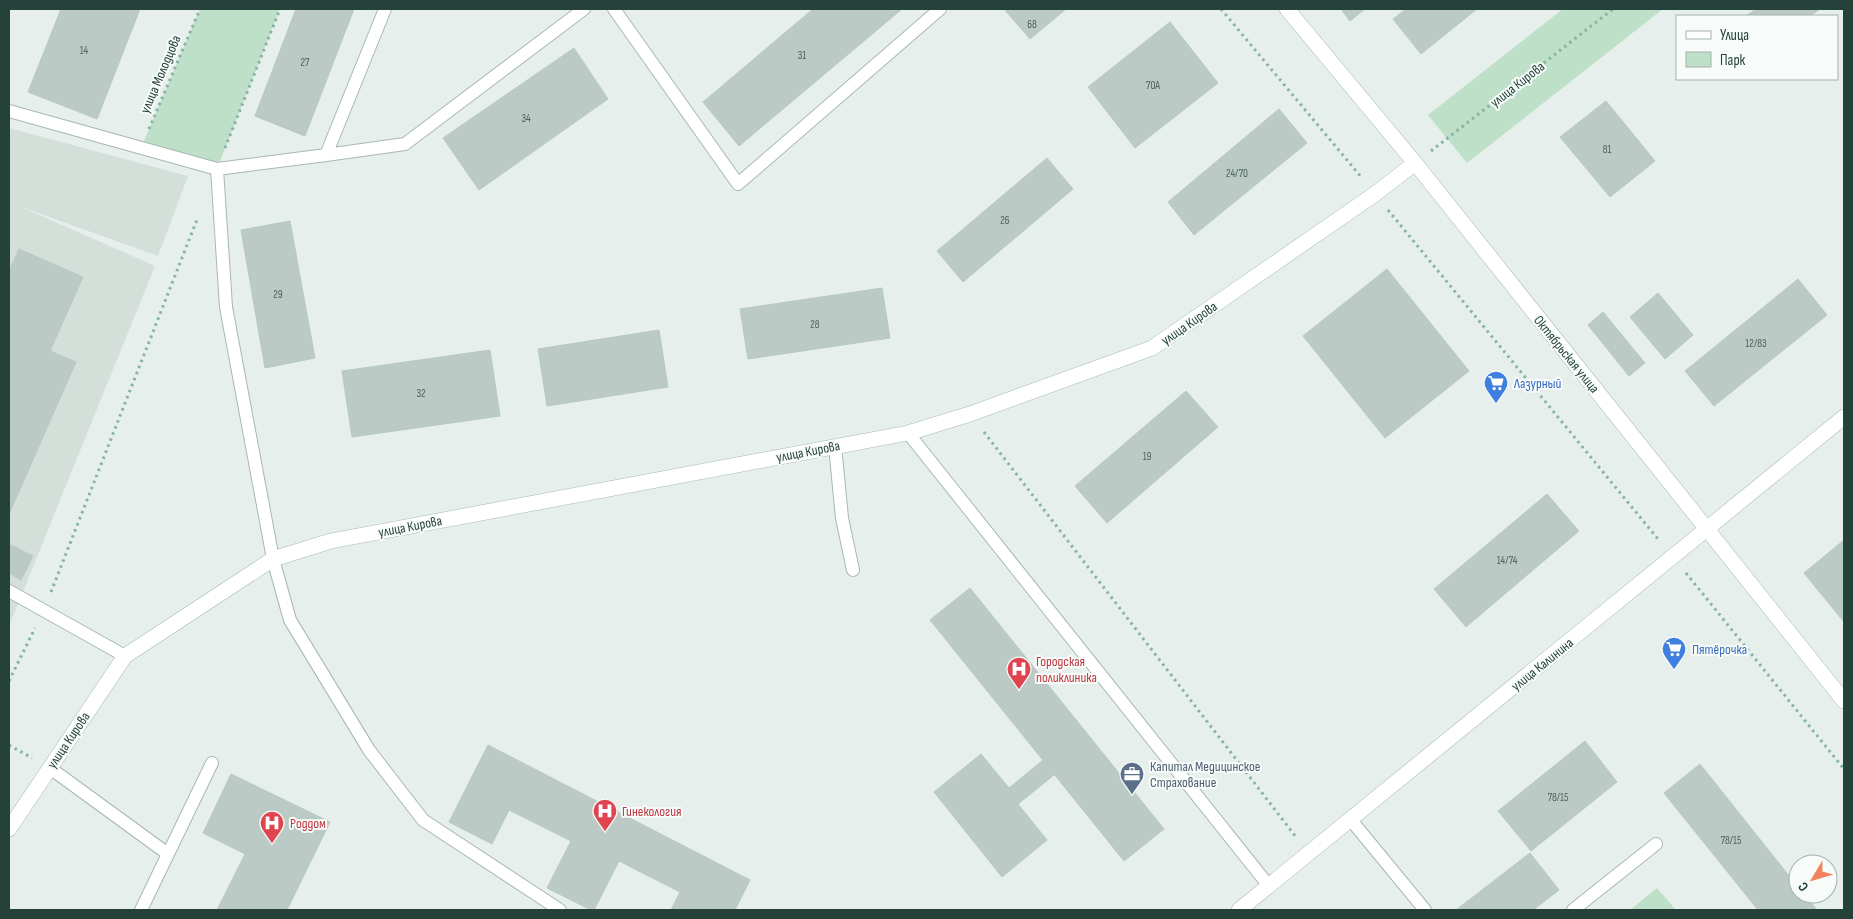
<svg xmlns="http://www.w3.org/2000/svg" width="1853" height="919" font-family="'Sofia Sans Condensed',sans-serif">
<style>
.built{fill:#d4dfda}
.green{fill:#bfe0c8}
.building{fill:#bbcac4;stroke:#b8c9c2}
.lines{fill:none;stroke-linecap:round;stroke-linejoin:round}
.service-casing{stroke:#a8b8b2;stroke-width:14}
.minor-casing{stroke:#a8b8b2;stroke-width:16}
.secondary-casing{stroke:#a4bbb3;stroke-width:16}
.path{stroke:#86b3a5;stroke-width:3;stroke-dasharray:2.5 4;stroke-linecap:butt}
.service{stroke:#fff;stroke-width:12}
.minor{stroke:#fff;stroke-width:15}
.secondary{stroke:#fff;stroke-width:15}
.labels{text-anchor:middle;stroke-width:4;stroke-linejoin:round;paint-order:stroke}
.number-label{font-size:11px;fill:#4a645c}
.street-label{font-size:14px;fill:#24423a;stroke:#f7fbf9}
.shop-label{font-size:14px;fill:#366cbe;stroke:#f7fbf9;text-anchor:start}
.health-label{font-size:14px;fill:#be3a42;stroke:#f7fbf9;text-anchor:start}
.service-label{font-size:14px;fill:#4e5e75;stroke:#f7fbf9;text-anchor:start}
</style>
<rect width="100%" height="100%" fill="#e6efeb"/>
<path class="built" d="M9 128 188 176 158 256 21 207 155 266 9 626Z"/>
<path class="green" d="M200 9H280L217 169 141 148Z
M1563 9H1663L1467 163 1428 115Z
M1657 888 1676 910H1630Z"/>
<path class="building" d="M61 9H140L97 119 28 92Z
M296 9H354L305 136 255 116Z
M813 9H902L739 146 703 102Z
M1004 9H1066L1030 39Z
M1341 9H1365L1350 21Z
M1406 9H1477L1421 54 1393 19Z
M1756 9H1820L1810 16H1746Z
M1170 22 1218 83 1135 148 1088 87Z
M574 48 608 99 479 190 443 138Z
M1606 101 1655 161 1610 197 1560 137Z
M1279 109 1307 143 1194 235 1168 202Z
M1047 158 1073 189 963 282 937 251Z
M290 221 315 358 265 368 241 230Z
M19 249 83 277 50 351 76 362 10 512 9 271Z
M1387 269 1469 371 1385 438 1303 336Z
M1798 279 1827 315 1714 406 1685 371Z
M882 288 890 338 748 359 740 309Z
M1658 293 1693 335 1665 359 1630 317Z
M1603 312 1645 363 1629 376 1588 325Z
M659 330 668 387 547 406 538 349Z
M490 350 500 416 352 437 342 371Z
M1186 391 1218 427 1107 523 1075 486Z
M1547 494 1579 531 1466 627 1434 589Z
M1844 540V622L1804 573Z
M9 544 33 556 21 580 9 573Z
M970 588 1164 829 1124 861 930 620Z
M1585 741 1617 782 1531 851 1498 811Z
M488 745 750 880 735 910H671L680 892 619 861 594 910H591L547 888 571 841 509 810 492 844 449 822Z
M981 754 1009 788 1043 760 1054 775 1018 804 1047 840 1002 877 934 792Z
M1700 764 1798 887V894H1804L1817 910H1758L1664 793Z
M231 774 330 822 287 910H217L245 854 203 833Z
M1530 853 1559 890 1533 910H1456Z"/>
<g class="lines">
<defs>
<path id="service" d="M614 9 738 184 940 9
M9 111 217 169 226 307 273 559 290 620 369 750 423 820 560 910
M326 155 405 144 584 9
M217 169 326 155 385 9
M908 433 1269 886
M835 446 842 518 853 570
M9 591 125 656
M50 768 168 854
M1351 820 1425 910
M141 910 212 763
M1573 910 1656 844"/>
<path id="minor" d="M1239 910 1844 417"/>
<path id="secondary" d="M1287 9 1415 163 1844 701
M9 829 125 656 273 559 331 541 908 433 970 414 1152 348 1375 194 1415 163"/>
</defs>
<use href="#service" class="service-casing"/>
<use href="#minor" class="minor-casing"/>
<use href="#secondary" class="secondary-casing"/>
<path class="path" d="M1221 9 1362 178
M149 129 200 9
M225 148 280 9
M1431 151 1613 9
M1388 210 1658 539
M984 432 1296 837
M1686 573 1844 769
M51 592 198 217
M9 681 35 628
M9 745 32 758"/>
<use href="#service" class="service"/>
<use href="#minor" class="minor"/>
<use href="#secondary" class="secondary"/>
</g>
<defs>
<symbol id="supermarket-pin" viewBox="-11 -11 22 30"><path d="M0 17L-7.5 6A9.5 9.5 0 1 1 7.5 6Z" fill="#3f7fe0" stroke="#f7fbf9"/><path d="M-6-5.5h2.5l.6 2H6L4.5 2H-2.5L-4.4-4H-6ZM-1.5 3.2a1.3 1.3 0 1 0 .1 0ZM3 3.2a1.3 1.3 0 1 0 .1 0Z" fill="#fff"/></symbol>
<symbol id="hospital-pin" viewBox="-11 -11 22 30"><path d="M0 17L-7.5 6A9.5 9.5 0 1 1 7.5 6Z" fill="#e0444e" stroke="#f7fbf9"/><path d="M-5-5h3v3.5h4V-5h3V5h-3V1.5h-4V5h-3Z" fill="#fff"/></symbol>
<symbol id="office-pin" viewBox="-11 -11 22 30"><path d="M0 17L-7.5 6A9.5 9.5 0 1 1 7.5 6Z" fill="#5c6f8a" stroke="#f7fbf9"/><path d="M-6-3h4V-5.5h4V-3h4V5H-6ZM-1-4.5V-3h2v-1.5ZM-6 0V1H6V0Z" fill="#fff"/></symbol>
</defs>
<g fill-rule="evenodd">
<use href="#supermarket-pin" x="1482" y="369" width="28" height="38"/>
<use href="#supermarket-pin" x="1660" y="635" width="28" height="38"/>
<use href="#hospital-pin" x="1005" y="655" width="28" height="38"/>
<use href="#office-pin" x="1118" y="760" width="28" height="38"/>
<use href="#hospital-pin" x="591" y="797" width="28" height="38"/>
<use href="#hospital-pin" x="258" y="809" width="28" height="38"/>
</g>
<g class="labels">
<g class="number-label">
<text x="1032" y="28">68</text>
<text x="84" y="54">14</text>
<text x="802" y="59">31</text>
<text x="305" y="66">27</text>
<text x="1153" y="89">70А</text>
<text x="526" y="122">34</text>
<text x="1607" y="153">81</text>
<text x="1237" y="177">24/70</text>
<text x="1005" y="224">26</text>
<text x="278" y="298">29</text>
<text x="815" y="328">28</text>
<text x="1756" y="347">12/83</text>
<text x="421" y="397">32</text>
<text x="1147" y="460">19</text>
<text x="1507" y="564">14/74</text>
<text x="1558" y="801">78/15</text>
<text x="1731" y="844">78/15</text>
</g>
<g class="street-label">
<text transform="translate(160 74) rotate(-67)" y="5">улица Молодцова</text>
<text transform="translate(1517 84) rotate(-38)" y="5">улица Кирова</text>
<text transform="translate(1189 323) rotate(-35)" y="5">улица Кирова</text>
<text transform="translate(1567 354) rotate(51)" y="5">Октябрьская улица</text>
<text transform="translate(808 451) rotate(-11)" y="5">улица Кирова</text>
<text transform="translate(410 526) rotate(-11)" y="5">улица Кирова</text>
<text transform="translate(1542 664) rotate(-39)" y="5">улица Калинина</text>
<text transform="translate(68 740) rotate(-56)" y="5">улица Кирова</text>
</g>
<g class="shop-label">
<text x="1514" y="388">Лазурный</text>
<text x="1692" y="654">Пятёрочка</text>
</g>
<g class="health-label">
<text x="1036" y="666">Городская<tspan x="1036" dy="16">поликлиника</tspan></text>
<text x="622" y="816">Гинекология</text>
<text x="290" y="828">Роддом</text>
</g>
<g class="service-label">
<text x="1150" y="771">Капитал Медицинское<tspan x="1150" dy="16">Страхование</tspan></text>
</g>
</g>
<rect width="1853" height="919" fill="none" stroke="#24423a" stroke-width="20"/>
<rect x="1676" y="15" width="162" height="65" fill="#f7fbf9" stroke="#a3b1ad"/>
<rect x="1686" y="31" width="25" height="8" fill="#ffffff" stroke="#a3b1ad"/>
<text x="1720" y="40" font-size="15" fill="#24423a">Улица</text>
<rect x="1686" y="52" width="25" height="15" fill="#bfe0c8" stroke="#a3b1ad"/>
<text x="1720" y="65" font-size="15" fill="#24423a">Парк</text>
<g transform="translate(1813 879) rotate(232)"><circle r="24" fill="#f7fbf9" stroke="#a3b1ad"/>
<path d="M0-4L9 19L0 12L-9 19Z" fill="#f4845f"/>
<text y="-8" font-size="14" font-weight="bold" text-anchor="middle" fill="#24423a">С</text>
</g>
</svg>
